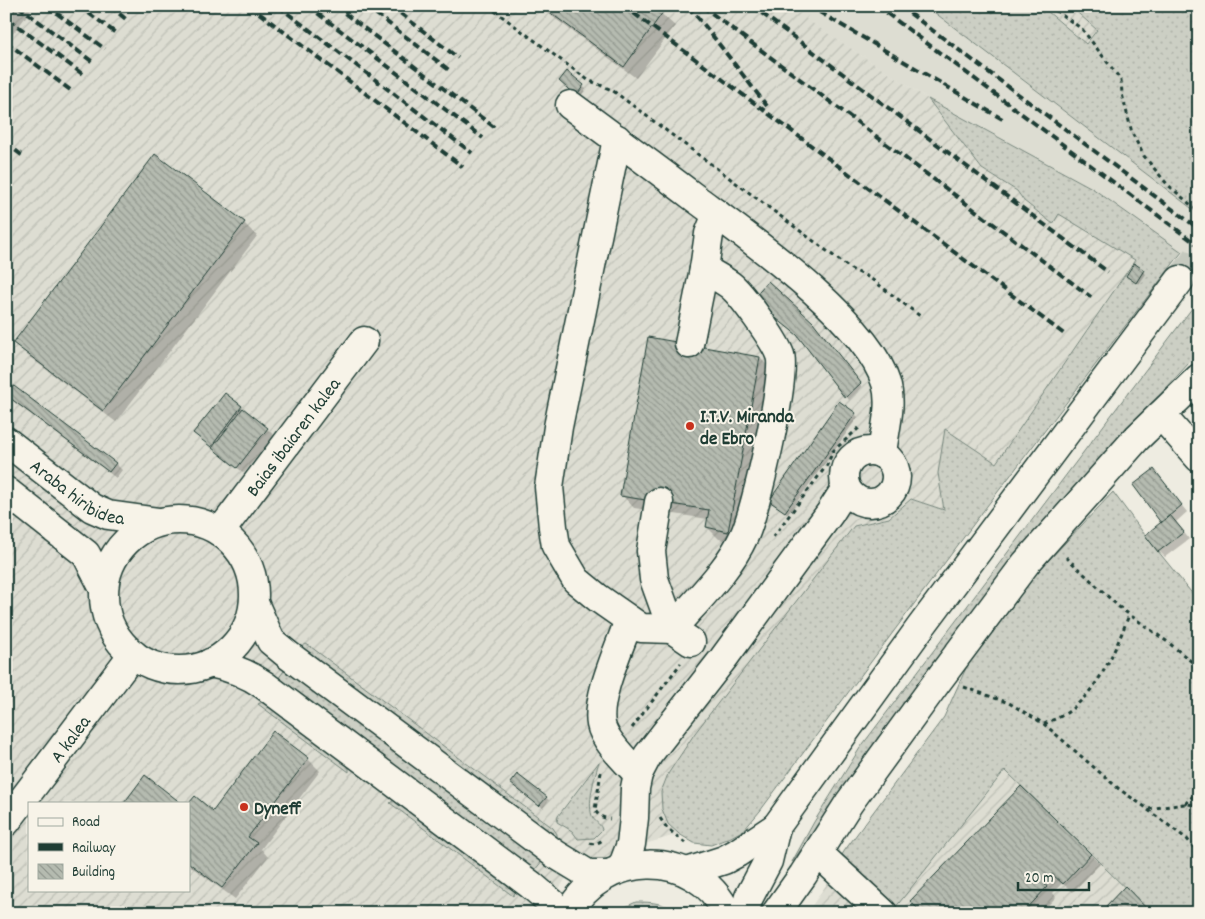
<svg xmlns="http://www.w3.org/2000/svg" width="1205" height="919" font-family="Dekko,sans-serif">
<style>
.built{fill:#ddddd2}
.industrial{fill:url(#industrial-furrows);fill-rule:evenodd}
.grass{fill:url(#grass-dots);stroke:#76867c}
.shadow{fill:#0003}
.building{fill:url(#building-back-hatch);stroke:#1f3d34}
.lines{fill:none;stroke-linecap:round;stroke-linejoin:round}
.minor-tunnel{stroke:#c5c9be;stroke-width:28;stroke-dasharray:28 14;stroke-linecap:butt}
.minor-casing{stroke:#1f3d34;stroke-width:31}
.path{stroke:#1f3d34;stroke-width:3;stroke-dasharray:4 4;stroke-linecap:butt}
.minor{stroke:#f7f3e8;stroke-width:28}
.rail{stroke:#1f3d34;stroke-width:4;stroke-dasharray:8 4;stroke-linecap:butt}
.poi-dot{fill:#c8321e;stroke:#f7f3e8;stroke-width:2}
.labels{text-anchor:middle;stroke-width:4;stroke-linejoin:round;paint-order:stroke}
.poi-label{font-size:19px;font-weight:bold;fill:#1f3d34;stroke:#f7f3e8;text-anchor:start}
.street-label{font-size:19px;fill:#1f3d34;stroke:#f7f3e8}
</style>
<defs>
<pattern id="industrial-furrows" width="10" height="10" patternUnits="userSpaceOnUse" patternTransform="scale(1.25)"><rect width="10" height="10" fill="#ddddd2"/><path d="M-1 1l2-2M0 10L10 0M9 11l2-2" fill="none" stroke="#bdbfb5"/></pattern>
<pattern id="grass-dots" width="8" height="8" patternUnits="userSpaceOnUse" patternTransform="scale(1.25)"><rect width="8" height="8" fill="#cccfc4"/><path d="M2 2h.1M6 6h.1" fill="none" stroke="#afb3a9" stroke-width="1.8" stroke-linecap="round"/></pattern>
<pattern id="building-back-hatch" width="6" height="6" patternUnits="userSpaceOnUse" patternTransform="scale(1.25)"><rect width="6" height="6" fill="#b5bbb0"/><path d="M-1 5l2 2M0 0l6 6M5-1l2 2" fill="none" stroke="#939990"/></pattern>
</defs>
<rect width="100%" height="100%" fill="#eeece1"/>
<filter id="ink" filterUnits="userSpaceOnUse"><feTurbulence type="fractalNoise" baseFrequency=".02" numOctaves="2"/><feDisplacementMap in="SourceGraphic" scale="10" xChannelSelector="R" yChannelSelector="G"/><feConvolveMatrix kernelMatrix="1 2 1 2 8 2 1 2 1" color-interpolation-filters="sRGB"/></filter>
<g filter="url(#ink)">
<path class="built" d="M814 6H926L1199 214V265L1092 188 928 99 805 19Z"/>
<path class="industrial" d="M6 6H814L806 19 928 99 982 169 1017 191 1024 201 1053 224 1059 213 1135 259 996 463 938 473 944 510 911 499 889 518 854 526 668 824 679 834 614 853 600 861 581 854 544 913H6ZM29 803H189V890H29Z
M1041 6H1070L1097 30 1086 44Z
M1005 770 1151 913H807L831 878 895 907Z"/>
<path class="grass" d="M926 6H1041L1086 44 1097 30 1070 6H1199V214Z
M928 99 1092 188 1182 252 987 506 760 811 744 830 729 838 711 845 694 843 679 834 668 824 662 809 661 792 668 774 695 733 854 526 889 518 911 499 944 510 938 473 945 429 996 463 1135 260 1059 214 1053 224 1024 201 1017 191 982 169Z
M1199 299V352L1079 484 905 706 792 862 814 822 860 748Z
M1113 492 1145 535 1199 602V913H1151L1005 770 895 908 840 858 845 850 944 717 971 657 1032 578Z
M306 644 311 647 553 828 557 834V839L301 647Z
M286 668 543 860 534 871 278 679Z
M265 701 349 764V772L258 704Z
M599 762C595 775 586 806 593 818 596 823 601 824 602 830L594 838 578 839 572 831 557 822 558 816Z
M394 800 398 801 517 889 513 896 390 803Z
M636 902C653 902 665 903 678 913H616L621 909Z"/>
<path class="shadow" d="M6 6H34L6 43Z
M538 6H656L655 8 675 26 636 78Z
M567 73 586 89 580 97 563 84Z
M155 156 244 223 257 236 116 422 27 355 15 343Z
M1135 265 1146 274 1139 284 1130 279Z
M815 326 862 387 849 400 800 336Z
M760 358 772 370 740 543 719 539 707 527 708 519 634 508 622 495Z
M6 382 116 464 122 470 116 478 6 396Z
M225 394 274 435 244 473 201 439Z
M855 414 858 417 788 514 773 503Z
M1154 471 1187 512 1176 522 1189 539 1165 557 1159 551 1162 523Z
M308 759 320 771 261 849 268 857 235 899 189 865V805L195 798 213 812Z
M514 786 546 798 549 800 543 808Z
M1021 788 1100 864 1073 892 1062 883 1053 893 1056 897 1041 913H924Z"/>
<path class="building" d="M6 6H17L6 21Z
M541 6H655L663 12 624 67Z
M567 71 584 85 576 96 559 81Z
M155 154 245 222 103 411 13 343Z
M1134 263 1144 270 1136 283 1126 276Z
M768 281 813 322 861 383 845 398 797 335 752 299Z
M648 337 760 357 728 532 706 527 709 510 620 496Z
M6 380 116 463 109 472 6 395Z
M225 393 242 406 211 447 193 433Z
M839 401 856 413 785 512 769 501Z
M243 408 268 428 237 468 212 448Z
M1154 469 1182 505 1161 523 1133 485Z
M1170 515 1184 532 1158 552 1145 535Z
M273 731 309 758 248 837 257 843 222 888 189 863V803L195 796 213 811Z
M517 774 547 797 539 806 510 783Z
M145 775 181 803H124Z
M1021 786 1091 854 1063 884 1052 874 1044 883 1047 887 1023 913H922L910 901Z
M1125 886 1151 913H1113L1106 906Z"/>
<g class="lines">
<path class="minor-tunnel" d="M1180 280 1199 255"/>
<defs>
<g id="minor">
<path d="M570 105C612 136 654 167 695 198 749 238 867 320 886 383 893 406 884 431 882 454"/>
<path d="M617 139 558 427 549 487 553 527 556 546 576 580 598 598 641 628 672 629"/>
<path d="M704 269 709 234 717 214"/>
<path d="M1161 415 1199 458"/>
<path id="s1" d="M6 441 92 508 108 515 159 522"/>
<circle cx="870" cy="477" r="26"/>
<path d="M6 491 86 554 103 587"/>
<path d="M659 502 651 551 654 579 672 629 691 642"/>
<circle cx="179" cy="595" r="75"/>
<path id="s2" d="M220 532 364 341"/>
<path d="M254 603 271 641 288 655 555 854 588 874H606"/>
<path d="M629 620C620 647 596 697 601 724 604 741 627 762 638 774"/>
<path d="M672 629C697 600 728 571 744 536 755 514 787 376 780 355 775 341 742 294 730 285 722 279 712 274 704 269L689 344"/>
<path d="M210 663C231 667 247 673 264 685L531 885 552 903 559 913"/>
<path id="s3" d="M6 822 133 654"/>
<path d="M818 853 883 913"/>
<path d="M622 868 631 844 634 818 635 788 638 774 648 755 723 659 830 513 846 488"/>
<path d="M687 872 724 860 737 853 776 827"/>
<path d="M569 913C602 850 696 847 727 913"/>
<path d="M744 913 749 897 768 861 776 827 920 628 1180 280"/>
<path d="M776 913 803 875 849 803 937 682 1026 563 1137 438 1199 378"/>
</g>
</defs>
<use href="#minor" class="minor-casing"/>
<path class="path" d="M488 6 588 80 612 90 851 269 870 278 920 316
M1049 6 1082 29 1121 80 1122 94 1132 133 1144 156 1167 184 1199 212
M773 537 827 465 833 451 860 427
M1066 557 1119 607 1169 643 1192 662 1199 678
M964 687 1009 703 1044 724 1119 789 1148 809 1185 804 1199 805
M1044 724C1052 720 1061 717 1068 712 1100 688 1115 651 1129 615
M632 728 681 663
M601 772 595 810C598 816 603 818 610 819
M1185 804 1199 790
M1148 810 1187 839 1199 854
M660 818 667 828 685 843
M590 843C595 845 601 842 604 838"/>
<use href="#minor" class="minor"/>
<path class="rail" d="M18 6 94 63
M47 6 105 49
M79 6 117 34
M110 6 127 20
M278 6 472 153
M308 6 483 138
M335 6 494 127
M366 6 449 70
M391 6 458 58
M624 6 1064 334
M688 6 705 26 767 106
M702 6 1091 297
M752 6 1108 272
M809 6 1004 120
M877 6 1199 246
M900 6 1199 229
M259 13 463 167
M8 19 85 76
M6 42 73 92
M6 143 24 157
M6 175 9 177"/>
</g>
</g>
<g class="poi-dot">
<circle cx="690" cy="426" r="5"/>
<circle cx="244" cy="807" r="5"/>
</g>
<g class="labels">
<g class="poi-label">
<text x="700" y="422">I.T.V. Miranda<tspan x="700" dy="22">de Ebro</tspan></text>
<text x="254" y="814">Dyneff</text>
</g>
<g class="street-label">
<text dy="7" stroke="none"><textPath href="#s2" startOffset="120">Baias ibaiaren kalea</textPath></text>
<text dy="7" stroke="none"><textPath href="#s1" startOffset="89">Araba hiribidea</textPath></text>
<text dy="7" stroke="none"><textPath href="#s3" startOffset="105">A kalea</textPath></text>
</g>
</g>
<rect width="1205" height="919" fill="none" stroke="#f7f3e8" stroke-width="25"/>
<rect x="12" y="12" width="1180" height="894" fill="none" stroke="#1f3d34" stroke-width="2" filter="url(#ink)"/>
<rect x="28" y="802" width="162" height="90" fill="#f7f3e8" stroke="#a1aaa0"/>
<rect x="38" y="818" width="25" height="8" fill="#f7f3e8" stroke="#a1aaa0"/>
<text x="72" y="826" font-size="15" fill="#1f3d34">Road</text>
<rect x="38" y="843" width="25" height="8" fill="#1f3d34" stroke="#a1aaa0"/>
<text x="72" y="852" font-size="15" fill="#1f3d34">Railway</text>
<rect x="38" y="864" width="25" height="15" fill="url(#building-back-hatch)" stroke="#a1aaa0"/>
<text x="72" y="876" font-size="15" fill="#1f3d34">Building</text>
<path d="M1018 882v8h71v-8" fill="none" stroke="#1f3d34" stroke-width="2.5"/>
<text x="1025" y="882" font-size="15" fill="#1f3d34" stroke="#f7f3e8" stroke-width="4" paint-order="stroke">20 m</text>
</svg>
